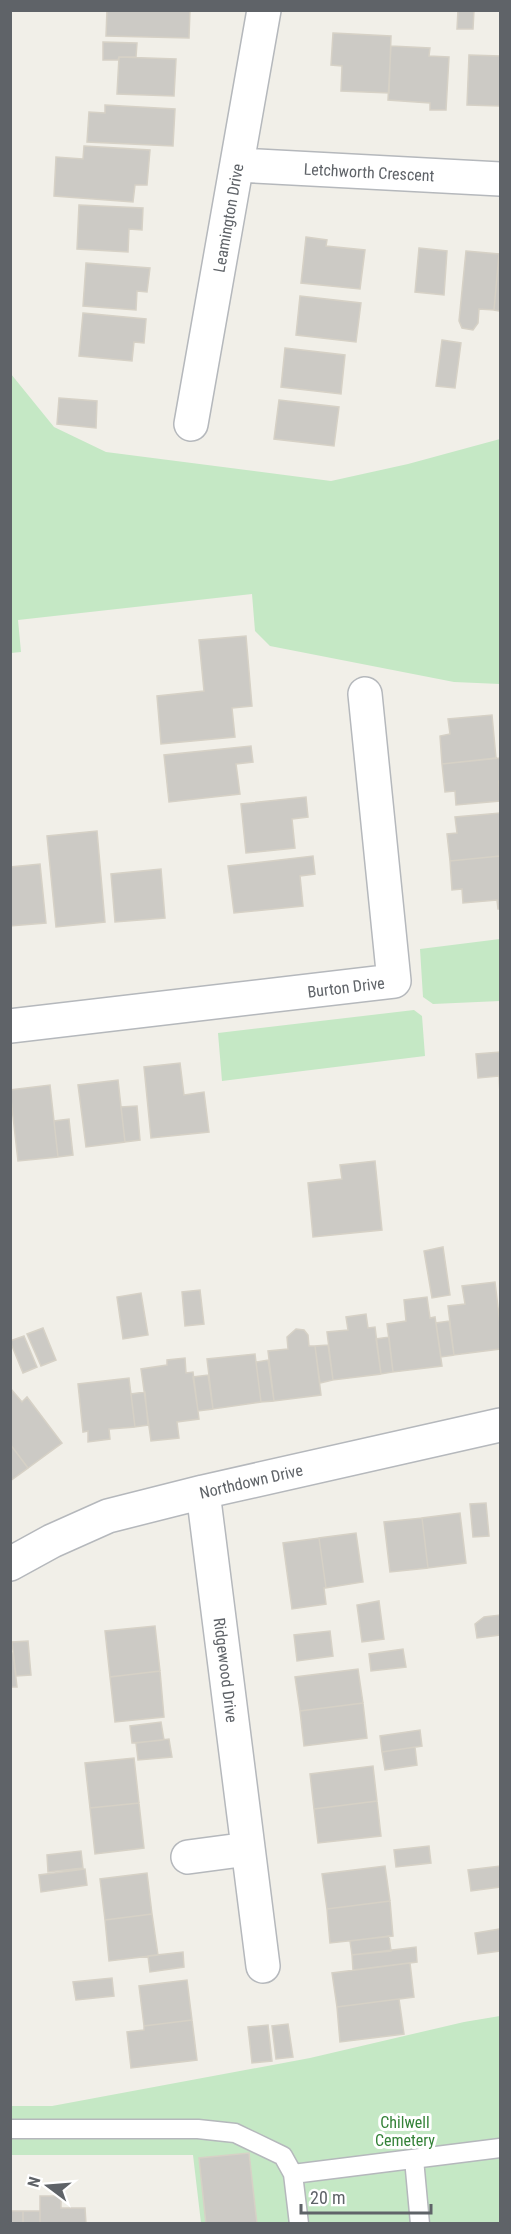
<svg xmlns="http://www.w3.org/2000/svg" width="511" height="2234" font-family="'Roboto Condensed',sans-serif">
<style>
.green{fill:#c5e8c5}
.building{fill:#cccac5;stroke:#d6d1c6;stroke-width:1.5}
.lines{fill:none;stroke-linecap:round;stroke-linejoin:round}
.service-casing{stroke:#b5b8bc;stroke-width:21}
.minor-casing{stroke:#b5b8bc;stroke-width:36}
.service{stroke:#fff;stroke-width:18}
.minor{stroke:#fff;stroke-width:33}
.labels{text-anchor:middle;stroke-width:6;stroke-linejoin:round;paint-order:stroke}
.street-label{font-size:16px;fill:#5f6368;stroke:#fff}
.park-label{font-size:16px;fill:#348238;stroke:#fff}
</style>
<rect width="100%" height="100%" fill="#f1efe8"/>
<path class="green" d="M11 374 54 427 106 452 331 481 408 464 500 439V684L454 682 270 646 255 631 252 594 18 620 21 652 11 653Z
M500 939V1001L433 1004 423 997 420 949Z
M414 1010 422 1016 425 1056 222 1081 218 1033Z
M500 2016V2223H201L193 2155H11L10 2106H52L310 2058 464 2022Z"/>
<path class="building" d="M107 10H190L189 38 106 36Z
M458 10H474L473 29H457Z
M333 33 391 36 389 93 341 91 342 66 331 65Z
M103 42 137 43 136 57H119L118 60H103Z
M391 46 430 48 429 56 449 57 446 110H430V103L388 100Z
M469 55 500 56V106L467 105Z
M119 57 176 59 174 96 117 94Z
M105 105 175 109 173 146 87 142 89 112 105 113Z
M84 146 150 150 147 185H135L133 202 54 196 56 157 83 159Z
M79 205 143 208 142 230 129 229 128 252 77 249Z
M306 237 327 240 326 246 365 250 360 289 301 283Z
M419 248 447 251 444 295 415 292Z
M466 251 499 254 494 310 479 309 478 323 473 330 462 328 459 321Z
M499 254H500V311L494 310Z
M86 263 150 268 147 292 137 291 136 310 83 306Z
M300 296 361 303 356 342 296 335Z
M83 313 146 319 144 343 134 342 132 361 79 356Z
M442 340 461 343 455 388 436 386Z
M285 348 345 355 341 394 281 387Z
M59 398 97 401 96 428 57 424Z
M279 400 339 407 334 446 274 439Z
M246 636 252 706 232 708 235 737 161 744 157 696 204 691 199 640Z
M492 715 496 758 442 764 440 736 450 734 448 719Z
M251 746 253 762 236 764 240 794 169 802 164 755Z
M500 758V781H499L500 801 456 805 455 791 445 792 442 764Z
M306 797 308 817 292 819 295 848 246 853 241 804Z
M500 813V856L450 861 447 834 457 833 455 817Z
M97 831 105 922 56 927 47 836Z
M313 856 315 874 300 876 303 906 234 913 228 866Z
M500 856V909H498L497 900 463 903 462 889 452 890 450 861Z
M40 864 46 923 10 926V867Z
M161 869 165 918 115 922 111 874Z
M500 1052V1094L499 1076 478 1078 476 1054Z
M180 1063 184 1095 204 1092 209 1132 151 1138 144 1067Z
M118 1080 125 1142 86 1147 78 1085Z
M50 1085 58 1157 18 1161 10 1090Z
M137 1106 140 1140 125 1142 121 1107Z
M69 1119 73 1155 58 1157 54 1121Z
M375 1161 382 1230 313 1237 308 1183 342 1179 340 1165Z
M443 1247 450 1295 432 1298 424 1251Z
M495 1282 500 1324V1349L454 1355 448 1306 465 1304 462 1286Z
M200 1290 204 1324 185 1326 182 1292Z
M141 1293 148 1335 123 1339 117 1297Z
M427 1297 430 1318 435 1317 442 1366 393 1372 387 1324 406 1321 404 1300Z
M366 1314 368 1328 375 1327 381 1374 333 1380 327 1332 348 1330 346 1317Z
M449 1321 454 1355 441 1357 436 1323Z
M43 1328 56 1360 41 1366 27 1334Z
M296 1329 304 1330 308 1335 309 1346H315L321 1395 274 1401 268 1351 288 1349 287 1337Z
M24 1336 37 1367 23 1373 10 1341Z
M389 1337 393 1372 381 1374 376 1339Z
M328 1345 333 1380 320 1383 315 1346Z
M255 1354 261 1402 213 1409 207 1359Z
M185 1358 186 1373 193 1372 199 1419 177 1422 179 1438 151 1441 141 1369 167 1365V1360Z
M268 1360 274 1401 261 1402 256 1362Z
M208 1375 213 1409 198 1411 193 1377Z
M129 1378 135 1427 109 1429 110 1439 88 1442V1431L83 1432 78 1384Z
M11 1389 22 1402 27 1397 62 1443 28 1468 10 1444Z
M145 1392 148 1425 135 1427 131 1394Z
M10 1444 28 1468 10 1481Z
M486 1503 489 1536 473 1537 470 1504Z
M460 1513 466 1563 428 1568 422 1518Z
M422 1518 428 1568 390 1572 384 1522Z
M356 1533 363 1582 326 1588 319 1538Z
M319 1538 326 1588H324L326 1604 292 1609 283 1543Z
M379 1601 384 1639 362 1642 357 1605Z
M500 1615V1635L477 1638 475 1624 484 1617Z
M155 1626 160 1671 110 1677 105 1631Z
M330 1631 333 1656 297 1661 294 1635Z
M28 1641 31 1675 16 1676 12 1642Z
M403 1649 406 1667 371 1671 369 1654Z
M10 1653H13L17 1687H10Z
M358 1669 363 1703 300 1711 295 1677Z
M160 1671 164 1717 115 1722 110 1677Z
M363 1703 367 1738 304 1746 300 1711Z
M161 1722 164 1740 132 1743 130 1726Z
M420 1730 422 1746 382 1752 380 1736Z
M169 1739 172 1757 138 1760 136 1743Z
M415 1747 417 1765 385 1770 382 1752Z
M134 1758 139 1803 90 1808 85 1763Z
M373 1766 377 1801 314 1809 310 1774Z
M377 1801 381 1836 318 1843 314 1809Z
M139 1803 144 1848 95 1854 90 1808Z
M429 1846 431 1863 396 1867 394 1850Z
M81 1851 83 1868 48 1872 47 1855Z
M385 1866 390 1901 327 1909 322 1874Z
M500 1866V1887L471 1891 468 1870Z
M85 1869 87 1885 41 1892 39 1875Z
M147 1873 152 1914 105 1920 100 1879Z
M390 1901 393 1936 330 1943 327 1909Z
M152 1914 158 1955 109 1961 105 1920Z
M500 1929V1951L478 1954 475 1933Z
M389 1936 391 1951 352 1955 350 1941Z
M416 1947 417 1962 353 1970 352 1955Z
M183 1952 184 1967 150 1972 148 1956Z
M410 1963 414 1997 337 2007 332 1973Z
M112 1978 114 1996 76 2000 73 1982Z
M187 1980 192 2020 144 2026 139 1986Z
M399 1999 404 2034 340 2042 337 2007Z
M192 2020 197 2060 131 2068 127 2032 144 2030V2026Z
M288 2024 293 2057 276 2059 272 2026Z
M268 2025 272 2061 252 2063 248 2027Z
M249 2153 257 2224H206L199 2158Z
M40 2196H61V2208H85L86 2224H40Z
M10 2211H23V2224H10Z
M23 2211H40V2224H23Z"/>
<g class="lines">
<defs>
<path id="service" d="M10 2129H198L235 2133 283 2156 293 2174 299 2224
M414 2159 420 2224
M293 2174 500 2148"/>
<path id="minor" d="M238 165 500 179
M191 424 264 10
M10 1026 394 981 365 694
M203 1492 263 1966
M10 1564 52 1541 108 1516 203 1492 500 1425
M188 1857 248 1849"/>
</defs>
<use href="#service" class="service-casing"/>
<use href="#minor" class="minor-casing"/>
<use href="#service" class="service"/>
<use href="#minor" class="minor"/>
</g>
<g class="labels">
<g class="street-label">
<text transform="translate(369 172) rotate(3)" y="6">Letchworth Crescent</text>
<text transform="translate(228 218) rotate(-80)" y="6">Leamington Drive</text>
<text transform="translate(346 987) rotate(-7)" y="6">Burton Drive</text>
<text transform="translate(251 1481) rotate(-13)" y="6">Northdown Drive</text>
<text transform="translate(226 1670) rotate(83)" y="6">Ridgewood Drive</text>
</g>
<g class="park-label">
<text x="405" y="2128">Chilwell<tspan x="405" dy="18">Cemetery</tspan></text>
</g>
</g>
<rect width="511" height="2234" fill="none" stroke="#5f6368" stroke-width="24"/>
<g transform="translate(48 2186) rotate(286)" stroke="#ffffff" stroke-width="4.5" paint-order="stroke">
<path d="M0-4.5L10 22L0 15L-10 22Z" fill="#5f6368"/>
<text y="-9" font-size="16" font-weight="bold" text-anchor="middle" fill="#5f6368">N</text>
</g>
<path d="M301 2204v9h130v-9" fill="none" stroke="#5f6368" stroke-width="3"/>
<text x="310" y="2204" font-size="18" fill="#5f6368" stroke="#ffffff" stroke-width="4.5" paint-order="stroke">20 m</text>
</svg>
